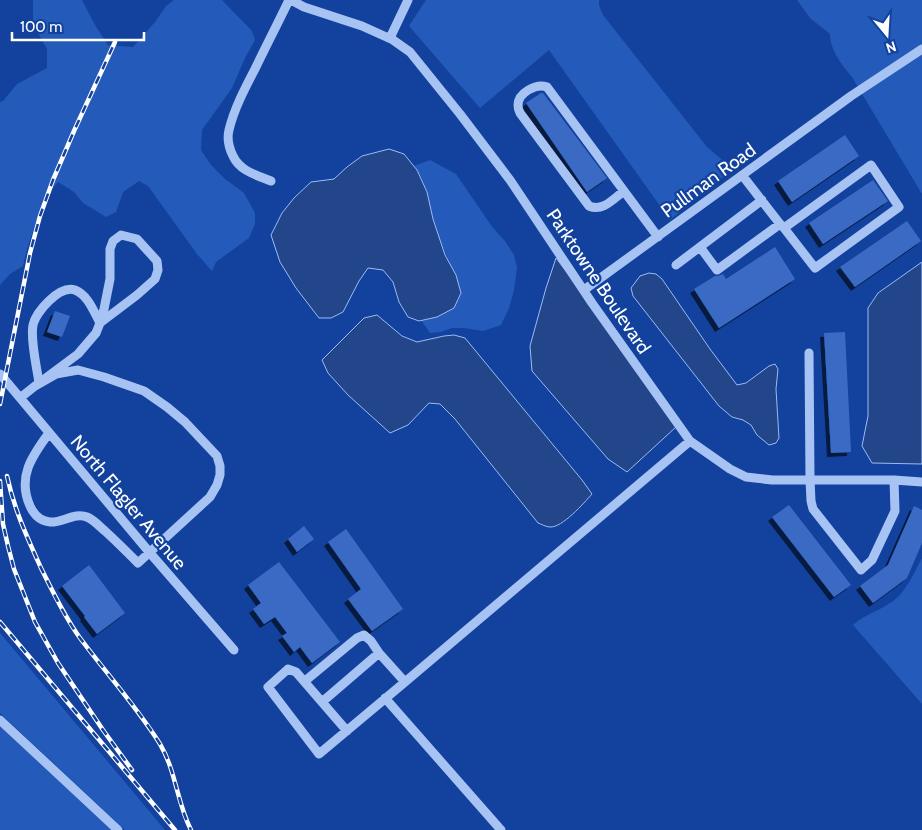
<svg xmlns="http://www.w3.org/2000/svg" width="922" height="830" font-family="Cabin,sans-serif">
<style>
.green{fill:#245bbb}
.water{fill:#23468b;stroke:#99bcf7}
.building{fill:#3b6bc4;filter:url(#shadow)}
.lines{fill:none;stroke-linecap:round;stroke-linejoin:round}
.minor{stroke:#a7c3f4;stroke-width:9}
.rail-casing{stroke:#fff;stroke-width:4.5}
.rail{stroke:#12429d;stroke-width:2.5;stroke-dasharray:8;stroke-linecap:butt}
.labels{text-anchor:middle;stroke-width:4.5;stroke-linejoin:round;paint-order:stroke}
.street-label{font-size:19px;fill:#fff;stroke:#12429d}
</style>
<defs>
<filter id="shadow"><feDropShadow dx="-4" dy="4" stdDeviation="0" flood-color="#0009"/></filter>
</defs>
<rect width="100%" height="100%" fill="#12429d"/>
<path class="green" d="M33 0H82L95 25 108 45 133 47 155 22 166 6 174 0H222L252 31 255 40 245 58 232 88 202 130 201 150 211 165 225 179 244 193 255 213V224L249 238 216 262 212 271 197 254 148 186 139 181 123 192 116 212 106 217 83 203 74 192 58 182 44 198 27 249 23 266 10 274 0 285V102L3 101 17 84 47 68V49L33 24Z
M426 0H599V5L603 15 707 147 733 169 670 220 549 50 480 108 409 26Z
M797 0H922V194L852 77C842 65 830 50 830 34L810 18Z
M430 160 456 174 493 228 505 241 514 255 517 268 514 290 509 308 501 325 483 331 464 328H452L441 332 430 333 421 320 437 317 456 275C446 257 440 241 434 221 429 204 426 180 414 166Z
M922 558V704L853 625C866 613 886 609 899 596 909 585 915 571 922 558Z
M0 634V633L165 830H125L0 713Z
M0 726 112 830H0Z"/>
<path class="water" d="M389 149 404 154 417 170 427 192 433 219 445 255 456 275 461 293 454 308 437 317 419 321 408 317 399 302 393 282 383 270 368 268 359 281 343 312 331 318H319L296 288 280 262 271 235 282 213 294 198 311 182 334 179 347 167 362 156Z
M556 258 673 413 676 427 627 472 608 459 532 371 530 346 546 288Z
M922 262V464L872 463 862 446 868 416V308L878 293Z
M649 273 656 274 662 279 710 349 737 385 746 383 769 366 775 364 778 369 776 389 779 438 776 443 769 445 757 435 751 425 743 420 732 417 719 406 633 296 631 288 640 276Z
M377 315 402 336 417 342 444 336 454 335 465 338 582 480 592 494C584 503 562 528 550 527 546 527 541 524 538 523L455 419 440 404 429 403 408 425 390 433 348 395 328 373 322 360 364 318Z"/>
<path class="building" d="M541 93H543L607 178 587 192 526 103Z
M845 135 859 156 792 202 778 181Z
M873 180 888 201 823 244 809 223Z
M907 221 921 241 855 287 840 267Z
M775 247 795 279 719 328 694 289 715 276H718L723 274 726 279Z
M55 311 70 316 62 337 47 332Z
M845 332 851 452 831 453 824 333Z
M789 505 851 585 834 597 772 517Z
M914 506 922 510V543L907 578 873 603 860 586 888 565Z
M304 526 314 539 297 552 288 539Z
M346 529 403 609 372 631 348 599 361 589 328 542Z
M279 562 340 642 312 663 300 647 294 652 282 636 287 633 275 617 264 624 253 609 261 603 248 585Z
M89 565 125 613 97 634 84 617 85 616 62 586Z"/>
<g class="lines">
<path class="minor" d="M291 0 304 7 362 26 393 40 410 52 460 114 510 180 592 303 690 441 730 469 746 477 772 480H894L922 482
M390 38 408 0
M742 175 780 224 784 228 815 268 899 207 871 165 784 228
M271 181C256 175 240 171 233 156 229 148 227 138 229 130 234 109 245 88 255 69 266 46 278 23 289 0
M624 191C613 199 603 212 589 206L520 113C519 111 518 107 518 105 518 93 536 83 547 87L658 237
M700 247 717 270 780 224
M676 265 762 200
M584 290 851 96 922 49
M100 323 104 309 110 279V249L113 241 121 235 137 239 157 261 158 270 155 279 137 295 100 323 96 333 78 354 39 383C37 368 30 340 33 325 36 312 59 285 75 290 88 295 94 312 100 323
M809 353 810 480 811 501 813 509 861 570 872 560 895 511 894 480
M0 374 150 553 234 650
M20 398 35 386 56 374 78 370 104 377 144 391 167 407 185 422 217 456 220 466V475L217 485 210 497 138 563C127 552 116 541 105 531 99 526 94 520 87 517 75 512 62 523 50 522 40 521 34 515 30 506 17 477 32 456 49 433
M305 681 357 638 364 635 371 641 379 653
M385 698 501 830
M322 702 379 653 405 682
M0 720 118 830
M347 731 296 672 288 669 268 687 319 754C348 730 376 706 405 682L690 441"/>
<defs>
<path id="rail" d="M0 404 30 253 40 216 53 180 74 131 115 42
M7 476C14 509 27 537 41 568 53 592 64 616 80 638 106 673 137 707 160 744 176 771 177 803 191 830
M0 481 3 524 8 546 14 569 35 622 58 663 103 730 132 770
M0 622 175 830"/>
</defs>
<use href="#rail" class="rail-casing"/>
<use href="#rail" class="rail"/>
</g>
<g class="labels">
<g class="street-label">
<text transform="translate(708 180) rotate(-36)" y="7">Pullman Road</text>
<text transform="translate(599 281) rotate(56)" y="7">Parktowne Boulevard</text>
<text transform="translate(129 502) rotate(50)" y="7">North Flagler Avenue</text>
</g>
</g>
<g transform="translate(887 35) rotate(162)" stroke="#12429d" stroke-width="4" paint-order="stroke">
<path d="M0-4L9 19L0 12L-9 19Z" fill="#ffffff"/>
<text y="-8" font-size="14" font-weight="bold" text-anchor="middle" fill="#ffffff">N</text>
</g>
<path d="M12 32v8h132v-8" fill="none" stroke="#ffffff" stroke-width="2.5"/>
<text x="20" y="32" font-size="15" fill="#ffffff" stroke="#12429d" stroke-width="4" paint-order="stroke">100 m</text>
</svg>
